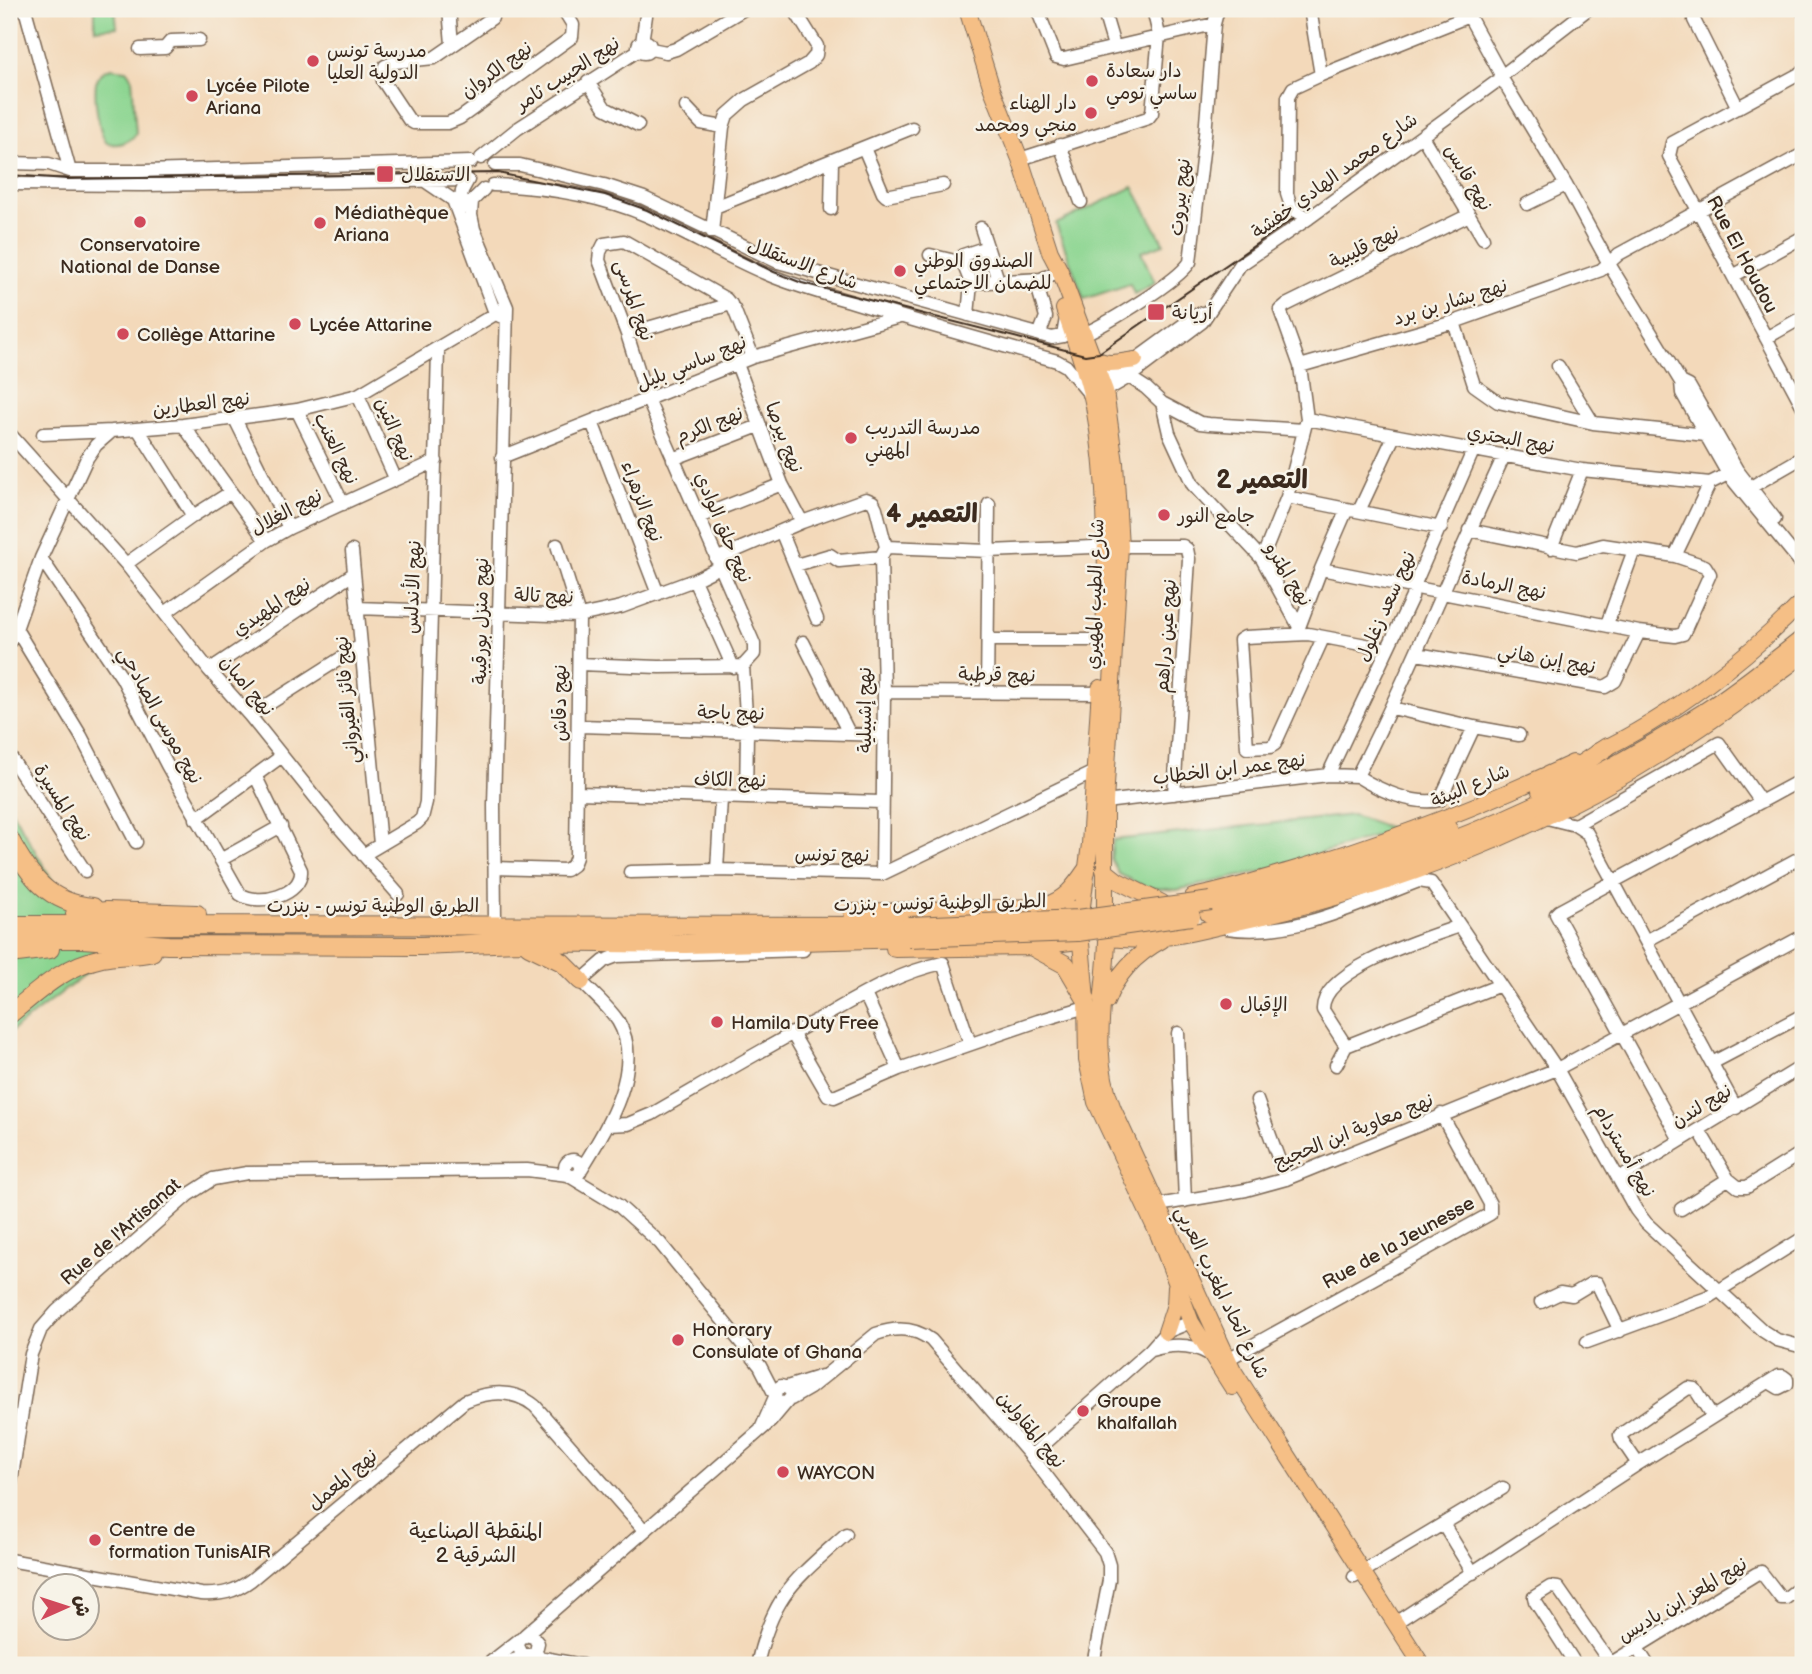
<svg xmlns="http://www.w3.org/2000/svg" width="1812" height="1674" font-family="'Balsamiq Sans','Playpen Sans Arabic',sans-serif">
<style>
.green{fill:#8cd591;stroke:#648058;stroke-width:2}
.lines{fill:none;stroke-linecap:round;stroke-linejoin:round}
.minor-casing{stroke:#7b6755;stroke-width:15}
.major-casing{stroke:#7b6755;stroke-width:18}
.highway-casing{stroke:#7b6755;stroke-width:20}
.minor{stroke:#fff;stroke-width:12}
.major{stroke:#f5bf86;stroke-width:16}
.highway{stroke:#f5bf86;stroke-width:18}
.tram{stroke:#3b2a1e;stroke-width:2}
.highway-bridge-casing{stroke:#7b6755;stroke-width:20;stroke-linecap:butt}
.highway-bridge{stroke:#f5bf86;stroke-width:18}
.poi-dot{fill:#d1495b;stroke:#f7f3e8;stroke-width:2.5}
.labels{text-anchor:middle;stroke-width:5;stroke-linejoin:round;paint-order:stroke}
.poi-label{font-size:19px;fill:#3b2a1e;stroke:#f7f3e8;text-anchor:start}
.street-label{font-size:19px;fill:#3b2a1e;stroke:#f7f3e8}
.neighbourhood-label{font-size:21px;fill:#3b2a1e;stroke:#f7f3e8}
.district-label{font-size:26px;font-weight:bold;fill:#3b2a1e;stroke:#f7f3e8}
</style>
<rect width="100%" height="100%" fill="#f7f3e8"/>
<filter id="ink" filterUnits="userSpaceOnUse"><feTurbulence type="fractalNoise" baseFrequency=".0143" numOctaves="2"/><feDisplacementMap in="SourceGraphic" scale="14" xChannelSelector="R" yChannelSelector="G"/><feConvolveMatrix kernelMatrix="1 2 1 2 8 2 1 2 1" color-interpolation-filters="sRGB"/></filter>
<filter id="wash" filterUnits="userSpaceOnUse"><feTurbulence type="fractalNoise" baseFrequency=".00686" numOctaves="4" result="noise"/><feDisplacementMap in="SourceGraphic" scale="28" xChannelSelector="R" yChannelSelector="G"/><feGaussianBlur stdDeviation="1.57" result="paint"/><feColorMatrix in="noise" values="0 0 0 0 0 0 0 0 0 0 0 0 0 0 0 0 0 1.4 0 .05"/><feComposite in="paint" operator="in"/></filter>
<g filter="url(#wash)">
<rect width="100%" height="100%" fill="#f3d9ba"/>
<path class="green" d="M95 9H115L117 27 95 29Z
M111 68 126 70 132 78 136 134C129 143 118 146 107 143 98 133 94 96 96 83 98 75 104 70 111 68Z
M1133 187 1164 244 1141 252 1155 283 1134 294 1130 284 1084 299 1056 224Z
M9 806 57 889 77 898 111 902 114 962 100 963 9 1033Z
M1353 815 1396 830 1264 871 1176 890 1145 887 1119 874 1111 859 1113 840Z"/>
</g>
<g filter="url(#ink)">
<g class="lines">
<defs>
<path id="minor" d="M25 9 70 171
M449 9 452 44
M493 9 492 18 434 58 395 62 385 66 382 75 383 81 409 120 414 123H448L460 118 572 37 573 25 563 9
M1037 9 1056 57 1064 59 1214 24
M1103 9 1114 46
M1310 9 1321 75
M1465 9 1500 73
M1802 9 1803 12
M1694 20 1738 108
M638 47a6 6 0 1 1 12 0a6 6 0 1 1-12 0Z
M642 42 647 9
M140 49 165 48 171 41 199 40
M651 49 666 52 676 49 744 9
M1803 72 1672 143 1669 156 1803 407
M1504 74 1588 9
M588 82 605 108 638 125
M1504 82 1566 185 1609 264 1681 382 1682 393 1728 474 1800 562 1803 572
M686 107 701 123 723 127
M1422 136 1483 238
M1060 145 1081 202
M864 148 883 193 886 196 943 185
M481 158 517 129 639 50
M1020 159 1148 118 1152 113 1159 35 1153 9
M9 163 49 164 70 171H143L471 162
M495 165H520L604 185 644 198 778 262 1052 338 1063 336 1066 318
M425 181 453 200 495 313 500 316
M9 184 144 185 468 180
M493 185C546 187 599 195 648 216 688 234 727 257 767 274 795 286 825 294 853 302 921 323 989 342 1057 361L1066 366 1091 396 1105 391 1129 377 1202 322 1240 265 1309 218 1496 82
M484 189 472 201 471 215 474 229 507 307 494 805 495 922
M1527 204 1566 185
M715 207 912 128
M831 209 832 160
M459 213 462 191 468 180
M1309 218 1292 209 1287 194 1288 97 1293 88 1321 75 1469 16
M981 228 998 280
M712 232 723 127 727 115 744 100 809 63 816 55 817 46 794 9
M930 255 963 263
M1733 276 1803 237
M971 283 1041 279
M968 315 971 283 963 263V255L987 247
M1454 322 1474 385 1498 402 1593 423 1706 435
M627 334 731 304
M1084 334C1108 323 1177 282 1190 262L1205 135 1214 24 1218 9
M1039 335 1046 317 1039 292 1041 279 1060 271
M1766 338 1803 317
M737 364 782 484 802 522
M1300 366 1454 322 1601 270 1619 254 1803 154
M1558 366 1593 423
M1129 377 1146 388 1162 403 1169 433 1193 485 1262 559 1298 625
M1681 382 1689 386 1737 470 1775 519
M1093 384 1135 360 1198 314 1207 312
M358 395 395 478
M1162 403 1200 423 1209 424 1304 430
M297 410 343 504
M235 419 289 528
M1307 419 1582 470 1710 483
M592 422 658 594
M183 425 266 541
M138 429 193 516
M9 433 126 564 209 670 250 716 339 827 398 894
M43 434 112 431
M502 457 753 357 900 317
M673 459 759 426
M1751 487 1803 457
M1287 497 1441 528
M1359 511 1394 436
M699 517 782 484
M781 531 817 619
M886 547 989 551 1120 546H1183L1187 549 1189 559 1174 794
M1551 548 1582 470
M352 551 380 844
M1675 556 1710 483 1728 474
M41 558 122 678 167 765 240 894C259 907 303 895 301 870L255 775
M716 559 802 522 866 499 873 502 876 508 886 547
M1262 559 1287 497 1307 419 1300 366 1280 310 1286 305 1469 215
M126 564 193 516 231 492
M796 565 830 555 839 561 881 557
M1321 569 1639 632 1675 636 1683 634 1710 574 1705 566 1675 556 1603 545 1577 552 1469 530
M694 580 733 667
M357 608 579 616 621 607 694 580 720 567
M165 613 266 541 289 528 436 461
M1607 624 1634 550
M16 629 81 736 136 842
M1298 630 1321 569 1347 509
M1323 638 1275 744 1270 747 1247 748 1240 640 1245 637 1308 634 1387 649
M988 640H1103
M803 642 849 733
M9 643 16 629 41 558 87 458 96 445 112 431 183 425 297 410 358 395 507 307
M1417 654 1605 687 1615 681 1639 632
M579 664 659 667 743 666
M743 666 754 654V644L648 400 627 334 599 260 600 252 604 244 624 241 726 299 734 309 753 357
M743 666 747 732 746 798
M209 670 353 574
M884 692 1107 693
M987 693 989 504
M1392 708 1474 727 1519 735
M250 716 360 646
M579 726 883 735
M9 755 85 871
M1328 775 1412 597 1413 588 1473 451
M1357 776C1411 671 1454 562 1504 456
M1357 776C1379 790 1414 806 1440 800L1474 727
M578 793 881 802
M1105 802 1328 775 1357 776
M1543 817 1575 825 1587 833 1736 1108
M196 819 282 756
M1575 825 1719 743 1761 802
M363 855 417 823 422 818 426 802 438 350
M222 859 281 826
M495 868 566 870 573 865 576 857 579 616 557 545
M717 870 721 799
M630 872 717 870 882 874 1094 772
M882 874 884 692 881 557 886 547
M1227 928C1294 938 1358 904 1419 881L1431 883 1557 1069 1636 1210 1646 1223 1763 1331 1777 1340 1803 1347
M1646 941 1803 856
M865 994 899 1069
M792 1033 828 1095 834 1097 899 1069 1038 1021 1086 1007
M1178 1033 1185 1201
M1346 1046 1323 1010C1321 969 1429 937 1460 926
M1712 1063 1803 1015
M1336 1065 1346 1046 1500 985
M1257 1100 1286 1179
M608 1125 628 1124 652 1114C711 1080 770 1045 830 1013 865 993 903 971 943 963L970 1044
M1699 1130 1728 1179 1738 1187H1747L1803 1152
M1680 1140 1556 914 1559 911 1803 779
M565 1168a8 8 0 1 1 16 0a8 8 0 1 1-16 0Z
M582 1168C606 1129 646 1067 618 1021 608 1006 593 994 581 981L604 961 617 956 803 950
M571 1177 619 1206 660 1243 760 1366 774 1393
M1619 1178 1803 1066
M1158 1205 1246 1190 1286 1179 1557 1069 1803 936
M1681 1209 1728 1179
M1541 1302 1560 1293 1572 1295 1592 1283H1597L1620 1331
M1587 1342 1707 1298 1803 1238
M1151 1350C1171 1344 1191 1343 1209 1354
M1228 1359 1490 1214V1204L1441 1114
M787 1387 822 1376
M791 1399 810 1388 876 1334C896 1327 914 1327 931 1340L1031 1456 1105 1552 1109 1565V1580L1093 1665
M761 1429 775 1397
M1031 1456 1150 1350 1166 1332 1191 1322
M1638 1464 1621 1439 1620 1435 1688 1388 1695 1389 1712 1416
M9 1495 31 1354 41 1329 57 1311 188 1195 213 1179 247 1173 527 1170 568 1175
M1443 1524 1473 1573
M9 1560 201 1594C221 1595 235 1592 251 1580L465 1401C489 1391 514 1389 535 1406L644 1530
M1354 1577 1503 1488
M1395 1623 1638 1464 1778 1376H1783L1787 1379V1384L1779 1388 1769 1382
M525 1635 771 1421 792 1396 790 1389 781 1386 776 1390 775 1397 779 1402 786 1403
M1637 1648 1648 1665
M530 1656 536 1651 538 1643 533 1637 525 1635 517 1644 522 1654 582 1665
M487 1665 519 1640
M499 1665 526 1656
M757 1665C773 1594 794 1581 846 1534
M1576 1665 1535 1601 1534 1597 1550 1587 1558 1588 1611 1664
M1608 1665 1756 1574 1761 1572 1781 1598H1786L1803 1585"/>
<path id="major" d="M967 9 992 89 1020 159 1050 252 1060 271 1105 391 1115 463 1120 546 1105 802V907
M1064 309C1075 340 1087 373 1094 406 1108 481 1107 558 1104 635
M1093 357C1105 367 1120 362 1135 360
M1597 752C1668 719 1749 657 1803 601
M1104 870 1118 881 1162 903
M1193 897C1226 891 1258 880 1290 871 1388 842 1481 806 1573 763
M1082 906 1090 844 1100 688
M1110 938C1155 944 1203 930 1246 920 1393 887 1541 830 1668 749 1715 720 1759 687 1803 655
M1107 941C1105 1000 1090 1052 1113 1109L1233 1370 1422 1665
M1081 943 1086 999 1087 1060 1096 1102 1159 1236 1191 1322 1232 1387
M1106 1002C1117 973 1136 954 1162 940
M1166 1332 1175 1305 1176 1287"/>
<path id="highway" d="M1541 791 1607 747
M9 838C29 876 48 903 93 907
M1221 899 1328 870 1448 829
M1046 906C1065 901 1075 887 1086 871
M853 913 1037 908 1077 910
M1209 913C1385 876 1554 809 1705 712 1739 690 1771 664 1803 639
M75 914 107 911 197 914
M9 925 909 926
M9 939H82L168 945 421 946 519 942 686 944 909 938
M529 946 562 962 581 981
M1031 946 1066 965 1086 999
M895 948 1031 946 1078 940
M9 954 50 949
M9 1015C38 991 64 966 102 958 118 955 136 956 152 952"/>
</defs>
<use href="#minor" class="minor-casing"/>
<use href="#major" class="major-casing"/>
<use href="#highway" class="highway-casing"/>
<use href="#minor" class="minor"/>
<use href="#major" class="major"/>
<use href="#highway" class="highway"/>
<path class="tram" d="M9 175 67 179 498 173 605 195 647 210 774 272 802 283 1085 355 1099 353 1294 218"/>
<defs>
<path id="highway-bridge" d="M909 926 1078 919 1211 901
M909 938 1078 932 1191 916"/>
</defs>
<use href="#highway-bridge" class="highway-bridge-casing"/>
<use href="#highway-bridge" class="highway-bridge"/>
</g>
</g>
<g class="poi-dot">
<circle cx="313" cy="61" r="7"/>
<circle cx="1092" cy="81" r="7"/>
<circle cx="192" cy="96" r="7"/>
<circle cx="1091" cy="113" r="7"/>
<rect x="376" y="165" width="18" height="18" rx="3.5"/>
<circle cx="140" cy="222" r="7"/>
<circle cx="320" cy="223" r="7"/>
<circle cx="900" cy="271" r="7"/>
<rect x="1147" y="303" width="18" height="18" rx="3.5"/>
<circle cx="295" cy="324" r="7"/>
<circle cx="123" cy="334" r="7"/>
<circle cx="851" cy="438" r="7"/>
<circle cx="1164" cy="515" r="7"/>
<circle cx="1226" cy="1004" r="7"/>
<circle cx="717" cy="1022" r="7"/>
<circle cx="678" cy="1340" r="7"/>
<circle cx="1083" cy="1411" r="7"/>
<circle cx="783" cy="1472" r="7"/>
<circle cx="95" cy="1540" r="7"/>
</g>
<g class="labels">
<g class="poi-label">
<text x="327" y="57">مدرسة تونس<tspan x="327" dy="22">الدولية العليا</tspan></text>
<text x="1106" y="77">دار سعادة<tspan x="1106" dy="22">ساسي تومي</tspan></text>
<text x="206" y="92">Lycée Pilote<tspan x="206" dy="22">Ariana</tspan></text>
<text x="1077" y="109" text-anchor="end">دار الهناء<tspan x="1077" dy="22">منجي ومحمد</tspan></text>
<text x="401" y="181">الاستقلال</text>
<text x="334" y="219">Médiathèque<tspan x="334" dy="22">Ariana</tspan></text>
<text x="140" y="251" text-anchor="middle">Conservatoire<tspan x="140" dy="22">National de Danse</tspan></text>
<text x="914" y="267">الصندوق الوطني<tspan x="914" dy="22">للضمان الاجتماعي</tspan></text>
<text x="1172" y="319">أريانة</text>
<text x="309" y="331">Lycée Attarine</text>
<text x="137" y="341">Collège Attarine</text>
<text x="865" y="434">مدرسة التدريب<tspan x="865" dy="22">المهني</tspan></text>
<text x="1178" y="522">جامع النور</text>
<text x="1240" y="1011">الإقبال</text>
<text x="731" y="1029">Hamila Duty Free</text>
<text x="692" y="1336">Honorary<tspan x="692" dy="22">Consulate of Ghana</tspan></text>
<text x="1097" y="1407">Groupe<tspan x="1097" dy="22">khalfallah</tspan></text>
<text x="797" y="1479">WAYCON</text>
<text x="109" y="1536">Centre de<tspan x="109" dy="22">formation TunisAIR</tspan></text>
</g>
<g class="street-label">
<text transform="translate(496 69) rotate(-36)" y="7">نهج الكروان</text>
<text transform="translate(567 73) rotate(-33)" y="7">نهج الحبيب ثامر</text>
<text transform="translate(1334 175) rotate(-36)" y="7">شارع محمد الهادي خفشة</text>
<text transform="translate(1469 177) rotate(59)" y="7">نهج قابس</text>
<text transform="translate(1179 197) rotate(-84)" y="7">نهج بيروت</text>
<text transform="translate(1364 246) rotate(-26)" y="7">نهج قليبية</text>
<text transform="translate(1743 254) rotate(62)" y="7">Rue El Houdou</text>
<text transform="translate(803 263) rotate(20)" y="7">شارع الاستقلال</text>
<text transform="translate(635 300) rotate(71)" y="7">نهج المرسى</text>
<text transform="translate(1450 301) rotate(-17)" y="7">نهج بشار بن برد</text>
<text transform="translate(691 362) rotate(-22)" y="7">نهج ساسي بليل</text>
<text transform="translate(201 403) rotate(-7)" y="7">نهج العطارين</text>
<text transform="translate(709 424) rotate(-21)" y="7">نهج الكرم</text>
<text transform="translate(395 429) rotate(66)" y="7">نهج التين</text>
<text transform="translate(785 437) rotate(69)" y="7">نهج بيرصا</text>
<text transform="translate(1511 438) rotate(10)" y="7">نهج البحتري</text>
<text transform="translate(337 448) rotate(64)" y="7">نهج العنب</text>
<text transform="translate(643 501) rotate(69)" y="7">نهج الزهراء</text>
<text transform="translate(286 511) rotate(-28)" y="7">نهج الغلال</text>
<text transform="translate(724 527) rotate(67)" y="7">نهج حلق الوادي</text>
<text transform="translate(1289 574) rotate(58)" y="7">نهج المترو</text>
<text transform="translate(1504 584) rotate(11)" y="7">نهج الرمادة</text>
<text transform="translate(412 587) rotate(-88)" y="7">نهج الأندلس</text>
<text transform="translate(1094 594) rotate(-88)" y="7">شارع الطيب المهيري</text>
<text transform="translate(544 595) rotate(2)" y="7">نهج تالة</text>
<text transform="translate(271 606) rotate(-34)" y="7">نهج المهيدي</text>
<text transform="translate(1385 606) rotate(-66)" y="7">نهج سعد زغلول</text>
<text transform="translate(480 621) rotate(-89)" y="7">نهج منزل بورقيبة</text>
<text transform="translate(1165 636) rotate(-86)" y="7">نهج عين دراهم</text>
<text transform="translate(1547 658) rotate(10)" y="7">نهج إبن هاني</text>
<text transform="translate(997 674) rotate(1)" y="7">نهج قرطبة</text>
<text transform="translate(248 685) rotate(50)" y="7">نهج امبان</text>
<text transform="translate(346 700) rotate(-95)" y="7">نهج فائز القيرواني</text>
<text transform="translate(559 703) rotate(-90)" y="7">نهج دقاش</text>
<text transform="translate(864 710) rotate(-90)" y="7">نهج إشبيلية</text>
<text transform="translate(731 712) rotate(1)" y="7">نهج باجة</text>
<text transform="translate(161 715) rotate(61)" y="7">نهج موسى الصادحي</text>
<text transform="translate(1229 768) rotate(-7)" y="7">نهج عمر ابن الخطاب</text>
<text transform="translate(730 779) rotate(1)" y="7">نهج الكاف</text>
<text transform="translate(1470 785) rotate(-23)" y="7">شارع البيئة</text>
<text transform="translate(63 802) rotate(57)" y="7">نهج المسيرة</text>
<text transform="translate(832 854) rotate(1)" y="7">نهج تونس</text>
<text transform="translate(940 902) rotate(-1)" y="7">الطريق الوطنية تونس - بنزرت</text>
<text x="373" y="912">الطريق الوطنية تونس - بنزرت</text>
<text transform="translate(1701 1105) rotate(-31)" y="7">نهج لندن</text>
<text transform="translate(1353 1130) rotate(-22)" y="7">نهج معاوية ابن الحجيج</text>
<text transform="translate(1625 1150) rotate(60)" y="7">نهج أمستردام</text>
<text transform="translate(120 1231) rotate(-41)" y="7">Rue de l'Artisanat</text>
<text transform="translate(1398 1242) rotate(-29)" y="7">Rue de la Jeunesse</text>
<text transform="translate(1223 1292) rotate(64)" y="7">شارع اتحاد المغرب العربي</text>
<text transform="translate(1032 1429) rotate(50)" y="7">نهج المقاولين</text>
<text transform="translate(342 1479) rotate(-40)" y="7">نهج المعمل</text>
<text transform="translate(1682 1599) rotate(-31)" y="7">نهج المعز ابن باديس</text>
</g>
<g class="neighbourhood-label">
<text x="476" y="1538">المنقطة الصناعية<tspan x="476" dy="24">الشرقية 2</tspan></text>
</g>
<g class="district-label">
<text x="1262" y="488">التعمير 2</text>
<text x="932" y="522">التعمير 4</text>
</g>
</g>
<rect width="1812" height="1674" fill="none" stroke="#f7f3e8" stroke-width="35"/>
<g transform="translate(66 1607) rotate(87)"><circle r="33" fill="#f7f3e8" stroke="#aca397" stroke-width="2"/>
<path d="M0-5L12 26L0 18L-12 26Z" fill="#d1495b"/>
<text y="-10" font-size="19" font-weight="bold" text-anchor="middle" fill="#3b2a1e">ش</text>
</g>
</svg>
